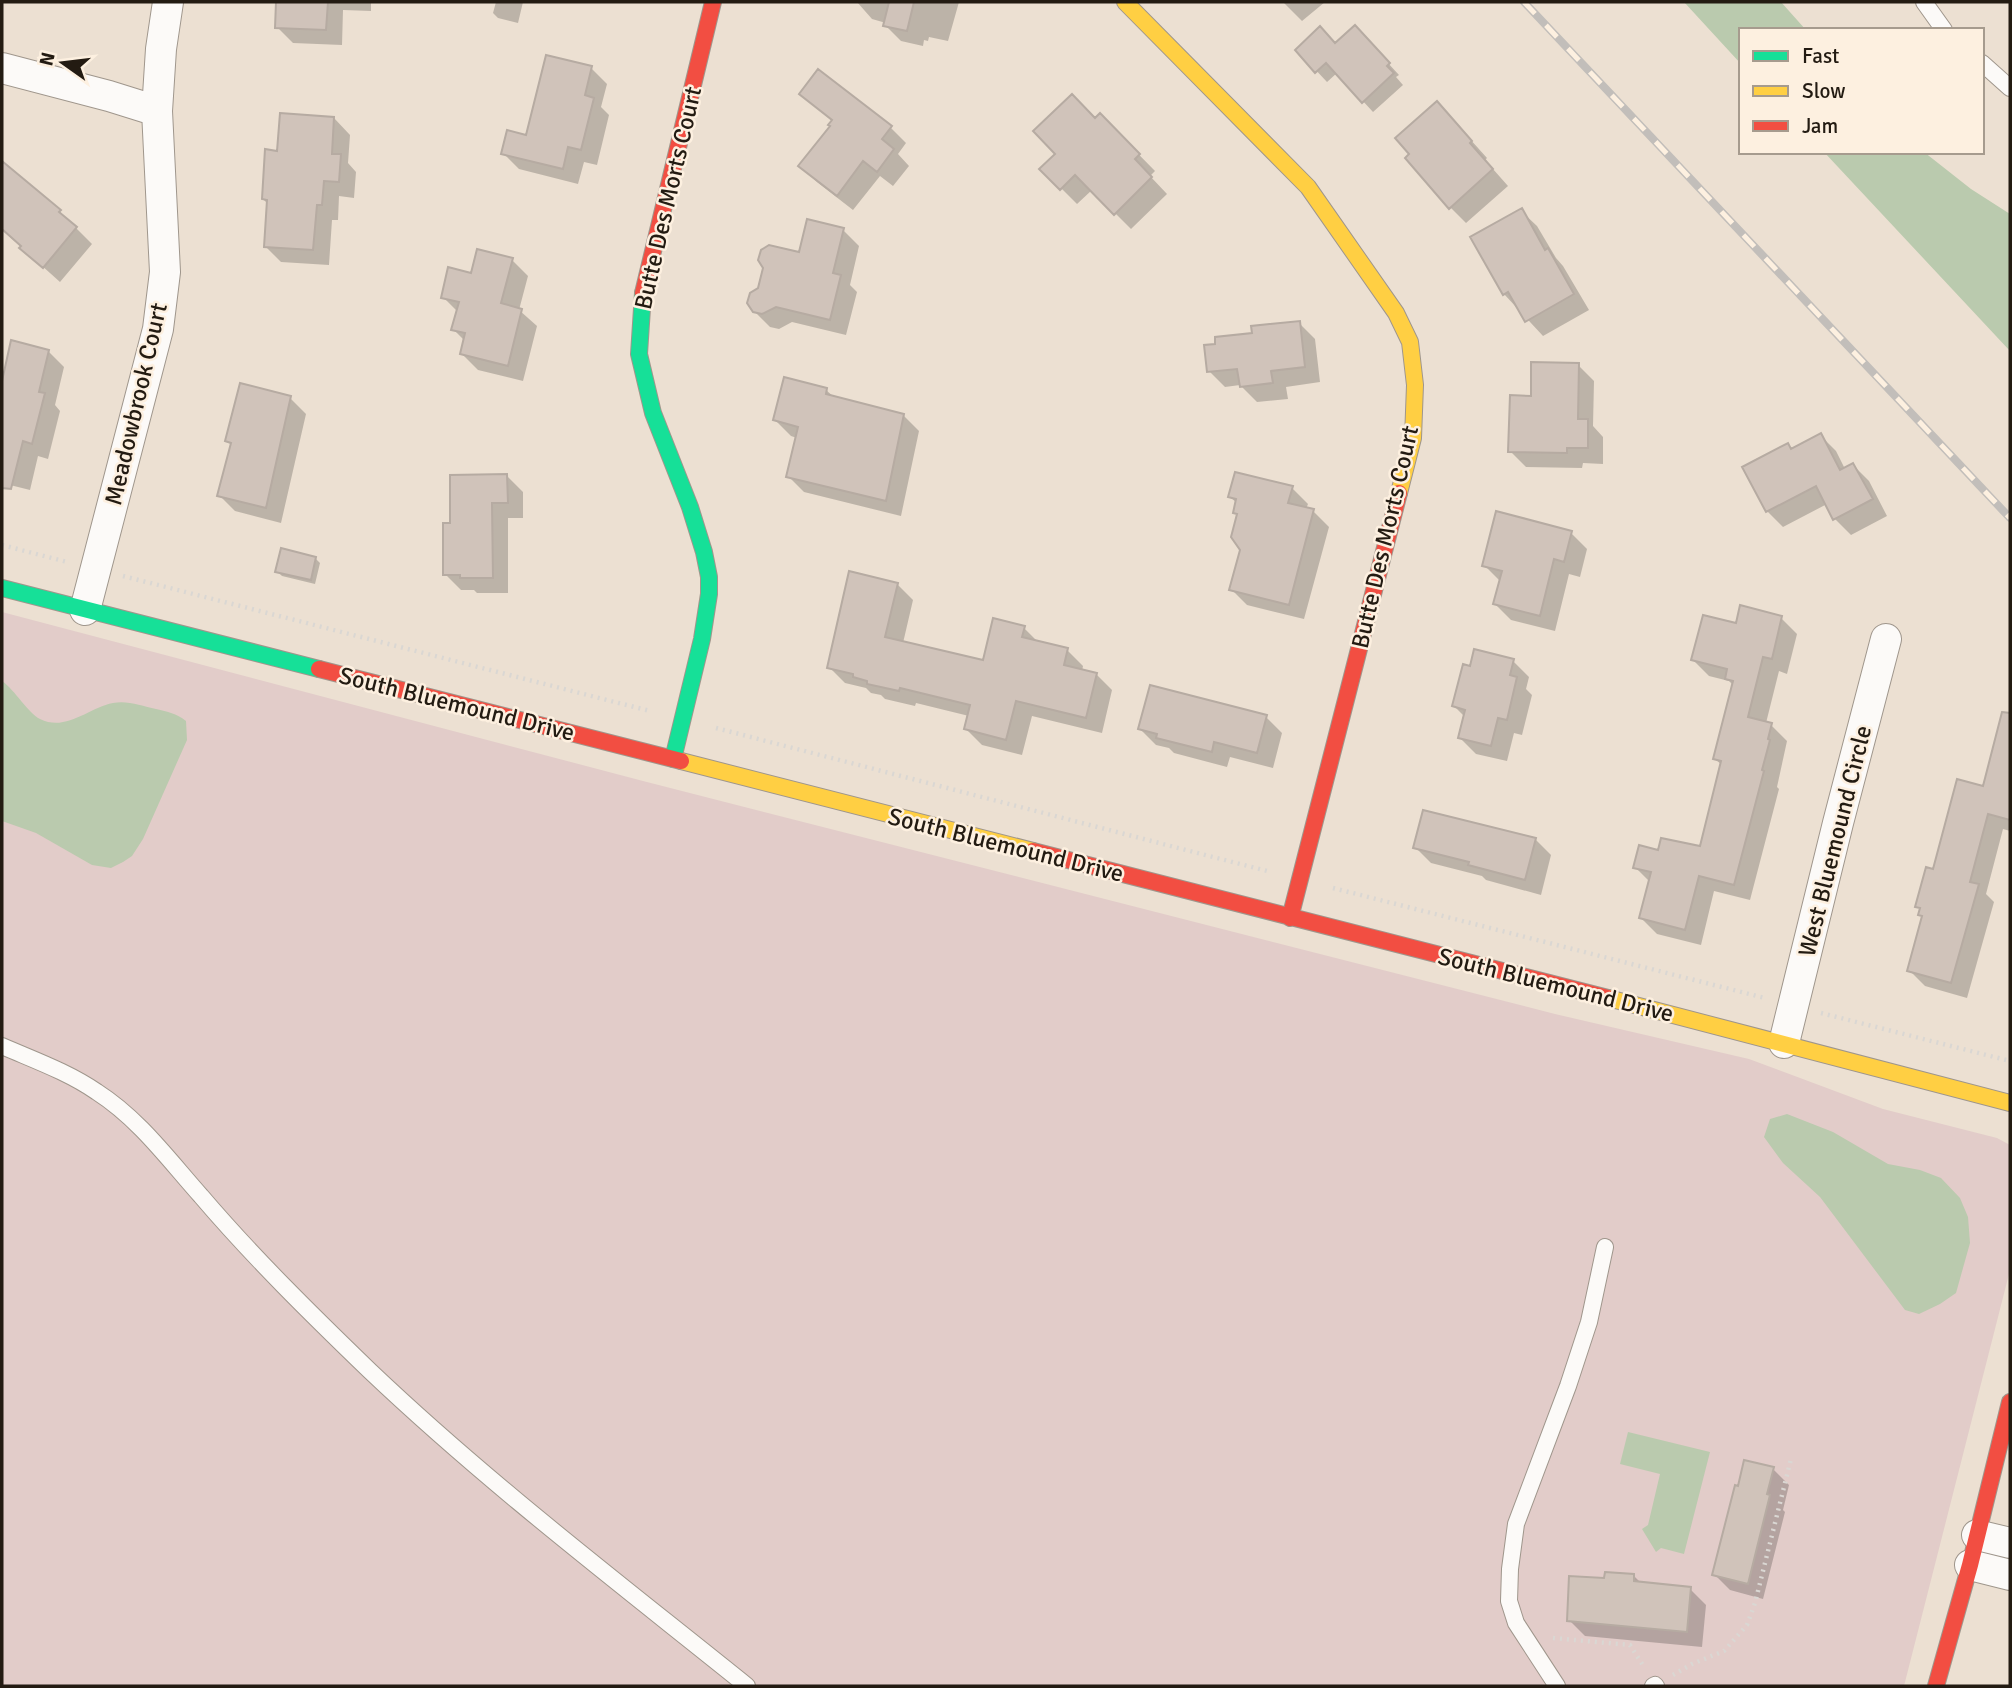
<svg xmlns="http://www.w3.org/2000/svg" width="2012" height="1688" font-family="Signika,sans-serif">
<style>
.green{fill:#e2ccc9}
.water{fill:#bacaae}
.shadow{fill:#0003}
.building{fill:#d0c3ba;stroke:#b6aba2;stroke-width:2}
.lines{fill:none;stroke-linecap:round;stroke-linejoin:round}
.lane-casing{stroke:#9f968c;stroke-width:18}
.street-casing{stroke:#9f968c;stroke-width:32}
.fast-casing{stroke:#9f968c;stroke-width:18}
.slow-casing{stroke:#9f968c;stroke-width:18}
.jam-casing{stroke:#9f968c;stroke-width:18}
.path{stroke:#dad7d3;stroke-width:4.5;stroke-dasharray:2 5;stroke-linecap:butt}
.lane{stroke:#fcfaf8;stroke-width:16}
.street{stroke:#fcfaf8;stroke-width:30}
.fast{stroke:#16e098;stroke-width:16}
.slow{stroke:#ffcf43;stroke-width:16}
.jam{stroke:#f24e42;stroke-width:16}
.rail-casing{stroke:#c2beba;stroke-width:8}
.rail{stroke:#fdf0e0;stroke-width:5;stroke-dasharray:16;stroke-linecap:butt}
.labels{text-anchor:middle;stroke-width:5;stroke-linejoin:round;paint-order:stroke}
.street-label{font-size:24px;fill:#231b12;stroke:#fdf0e0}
</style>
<rect width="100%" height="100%" fill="#ece0d2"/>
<path class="green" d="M2 612 643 781 1555 1014 1749 1059 1883 1109 1997 1138 2010 1145V1270L1904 1686H2Z"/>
<path class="water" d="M1684 2H1781L1806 30H1741V64Z
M1824 152H1924L1971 189 2010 214V351Z
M2 681C15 690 28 713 40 719 66 732 88 708 113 703 127 700 142 706 156 709 168 712 176 713 186 721L187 740 143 839 132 856 123 862 111 868 92 865 36 833 2 821Z
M1787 1114 1833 1132 1888 1164 1920 1170 1941 1178 1960 1198 1968 1217 1970 1243 1956 1293 1940 1304 1919 1314 1905 1310 1820 1197 1783 1163 1764 1137 1770 1119Z
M1628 1432 1710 1452 1684 1554 1661 1548 1656 1552 1642 1529 1648 1525 1660 1474 1620 1464Z"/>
<path class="shadow" d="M278 2H371V11L343 10 342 45 293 43 277 27Z
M496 2H523L518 23 498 18 493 13Z
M857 2H959L948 41 929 37 928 41 924 40 923 46 901 41 885 25 886 23 872 19Z
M1283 2H1325L1302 21Z
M1365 38 1399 75 1396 77 1403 85 1373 112 1337 73 1327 82 1297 50 1336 45Z
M591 68 607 84 601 107 609 115 597 165 584 162 578 184 519 169 503 153 527 137Z
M801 93 890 127 906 143 898 154 909 166 893 186 880 176 853 210 817 182 801 166 832 126 833 122Z
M1100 115 1155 171 1150 176 1167 194 1131 229 1092 190 1077 204 1042 169Z
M334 118 350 135 348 163 356 172 354 198 339 196 338 220H332L329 265 281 262 265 246 268 204 263 199 279 152Z
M1452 119 1487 158 1485 160 1508 186 1466 223 1450 207Z
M11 171 59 211 92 244 60 282 2 230V182Z
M1521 211 1537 226 1556 258 1563 266 1589 310 1543 336 1504 294Z
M843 230 859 246 850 285 857 292 846 335 792 322 779 329 770 327 754 311 800 254Z
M512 260 528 276 519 310 537 326 523 381 478 370 462 354 465 341 453 329 458 312 443 297 473 275Z
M1299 323 1315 339 1320 382 1286 387 1288 399 1257 402 1240 385 1225 387 1209 371Z
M48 351 64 367 55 405 60 411 48 459 38 456 30 490 2 483V385Z
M1578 365 1594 381 1593 426 1603 437V464L1583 463 1582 468 1526 467 1510 451 1532 397Z
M826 390 835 398 903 415 919 431 901 516 804 492 788 476 797 438 791 436 775 420Z
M290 398 306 414 281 523 235 511 219 495 232 445 227 441Z
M1820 435 1836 451 1845 469 1853 465 1869 481 1887 516 1851 535 1835 519 1827 504 1783 527 1767 511 1788 445 1793 450Z
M507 476 523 492V518H508V593H477L474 590H461L445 574Z
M1292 488 1308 504 1306 509 1313 511 1329 527 1304 619 1247 605 1231 589 1242 550 1238 515 1235 512 1237 503 1230 497Z
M1571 533 1587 549 1580 577 1569 574 1555 631 1511 620 1495 604 1501 582 1484 565Z
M315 558 320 563 315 584 282 576 277 571Z
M897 584 913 600 903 643 984 662 1024 628 1038 642 1067 650 1083 666 1082 671 1096 674 1112 690 1102 733 1032 716 1022 755 982 745 966 729 969 716 916 703 915 706 885 699 881 695 871 693 866 688 845 683 829 667Z
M1781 618 1797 634 1787 674 1779 671 1766 723 1771 725 1787 741 1777 787 1779 789 1750 900 1714 891 1701 945 1657 934 1641 918 1650 882 1635 867 1659 852 1701 848 1722 765 1715 759 1733 685 1729 681 1709 676 1693 660 1737 625Z
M1513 661 1529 677 1526 689 1532 695 1522 735 1514 733 1507 761 1476 754 1460 738 1465 717 1454 706 1472 668Z
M1266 717 1282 733 1273 768 1230 757 1227 767 1174 753 1169 748 1156 745 1140 729Z
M1996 742 2010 745V831L2003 829 1986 894 1994 902 1967 998 1925 986 1909 970 1923 918 1920 915 1922 910 1917 906 1935 871 1984 788Z
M1535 839 1551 855 1541 895 1486 880 1482 876 1431 863 1415 847Z
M1773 1469 1789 1485 1783 1510 1785 1512 1763 1599 1730 1590 1714 1574Z
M1633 1575 1642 1584 1690 1589 1706 1605 1702 1647 1585 1636 1569 1620 1606 1580Z"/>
<path class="building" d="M276 2H328L326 30 275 28Z
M889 2H914L907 31 883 26Z
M1355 25 1390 63 1387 66 1394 73 1362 103 1326 63 1315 73 1295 50 1320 26 1335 43Z
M546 55 592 66 585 95 594 98 581 150 568 147 563 169 501 154 507 130 526 135Z
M818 69 892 126 882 139 894 149 877 172 863 161 837 196 798 166 830 126 828 125 832 120 799 94Z
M1072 94 1095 118 1100 113 1140 154 1135 159 1152 177 1114 215 1075 175 1060 190 1039 169 1055 154 1033 131Z
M1437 101 1472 141 1470 143 1493 169 1449 209 1405 158 1409 154 1395 138Z
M280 113 334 117 332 154H341L339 182 324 181 322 205H317L313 250 264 247 267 200 262 199 265 149 277 151Z
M2 161 61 210 59 212 77 227 43 268 19 248 21 246 2 229Z
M1522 208 1545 250 1548 248 1574 294 1525 322 1508 292 1503 295 1470 237Z
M807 219 844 228 833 273 841 275 830 320 776 307 762 314 753 312 747 303 750 293 758 288 763 268 758 260 761 250 769 245 799 252Z
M477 249 513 258 501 303 522 309 508 366 460 354 465 333 451 330 459 302 441 298 448 267 471 273Z
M1300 321 1305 367 1271 371 1273 383 1240 387 1237 369 1207 372 1204 345 1215 344V337L1252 333 1251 326Z
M11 340 49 350 39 392 45 393 32 444 23 441 11 489 2 488V381Z
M1531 362 1579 363 1578 419H1588V448H1567V453L1508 452 1510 395 1531 396Z
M784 377 827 388 826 394 904 414 886 501 786 477 798 427 773 420Z
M240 383 291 396 266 508 217 496 231 443 225 441Z
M1821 433 1840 470 1853 463 1873 499 1833 520 1816 486 1766 512 1742 467 1788 443 1791 449Z
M1235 472 1293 486 1288 503 1314 509 1289 605 1229 590 1240 550 1231 537 1237 514 1233 513 1236 499 1228 497Z
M507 474 508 503H492L493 578H460V575H443V523H450V475Z
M1496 511 1572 531 1564 562 1554 559 1540 616 1493 604 1502 571 1482 566Z
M281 548 316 557 311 580 275 572Z
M849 571 898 583 885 637 983 660 993 618 1025 626 1022 637 1068 648 1064 665 1097 673 1086 718 1016 701 1006 740 964 729 970 705 900 688 899 691 867 684V681L853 677V674L827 668Z
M1740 605 1782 616 1772 659 1763 657 1748 717 1772 723 1768 739 1770 740 1762 770 1764 771 1734 885 1699 876 1685 930 1639 918 1651 872 1633 868 1639 845 1658 850 1661 838 1700 846 1721 761 1713 759 1733 681 1725 679 1727 669 1691 660 1703 615 1736 623Z
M1474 649 1514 659 1510 675 1517 677 1507 720 1498 718 1491 746 1458 738 1465 710 1452 706 1463 664 1470 666Z
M1150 685 1267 715 1257 753 1214 742 1212 752 1156 738 1157 734 1138 729Z
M2002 712 2010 713V820L1988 814 1970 882 1979 884 1951 983 1907 971 1922 916 1918 915 1920 908 1915 907 1926 867 1933 869 1957 779 1983 786Z
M1423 810 1536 838 1525 880 1468 865 1469 862 1413 848Z
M1744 1460 1774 1467 1767 1494 1770 1495 1748 1584 1712 1575 1735 1485 1738 1486Z
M1605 1572 1634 1574V1581L1691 1587 1687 1632 1567 1621 1569 1576 1604 1578Z"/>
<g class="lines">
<defs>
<path id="lane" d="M1924 2 1944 30
M1982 63 2010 88
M2 1046C34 1060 68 1072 97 1092 139 1119 168 1159 201 1196 253 1257 312 1315 370 1371 489 1484 619 1583 747 1686
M1557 1686 1516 1623 1509 1601 1510 1569 1516 1524 1568 1386 1589 1322 1605 1247
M1653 1686 1655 1685 1656 1686"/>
<path id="street" d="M2 68 109 96 157 111
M85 610 158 329 165 272 157 111 161 49 168 2
M1784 1043 1838 823 1886 639
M1977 1535 2010 1543
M1970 1565 2010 1575"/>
<path id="fast" d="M643 293 639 354 653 413 690 507 704 552 709 577V594L702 639 673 759
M2 588 319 669"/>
<path id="slow" d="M1125 2 1308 187 1396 313 1410 342 1415 385 1413 438 1399 493
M681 761 1033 851
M1608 998 2010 1103"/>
<path id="jam" d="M643 293 713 2
M319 669 681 761
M1033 851 1608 998
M1290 918 1399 493
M1936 1686 1970 1565 2010 1402"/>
</defs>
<use href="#lane" class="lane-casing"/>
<use href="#street" class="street-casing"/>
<use href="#fast" class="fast-casing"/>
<use href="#slow" class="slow-casing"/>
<use href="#jam" class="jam-casing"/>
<path class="path" d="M2 545 67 562
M123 576 650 711
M716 728 1267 871
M1333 888 1765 998
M1821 1013 2010 1061
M1553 1638 1630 1645 1644 1667
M1673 1675 1692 1664 1724 1651 1747 1625 1755 1603 1791 1459"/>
<use href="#lane" class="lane"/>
<use href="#street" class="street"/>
<use href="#fast" class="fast"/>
<use href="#slow" class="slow"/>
<use href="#jam" class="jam"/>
<defs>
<path id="rail" d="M1524 2 2010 518"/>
</defs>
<use href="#rail" class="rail-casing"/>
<use href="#rail" class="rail"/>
</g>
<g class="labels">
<g class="street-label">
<text transform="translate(668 198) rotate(-77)" y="8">Butte Des Morts Court</text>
<text transform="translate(136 404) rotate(-77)" y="8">Meadowbrook Court</text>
<text transform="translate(1385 537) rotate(-77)" y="8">Butte Des Morts Court</text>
<text transform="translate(457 704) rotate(14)" y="8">South Bluemound Drive</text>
<text transform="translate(1835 841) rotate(-76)" y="8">West Bluemound Circle</text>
<text transform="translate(1006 845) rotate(14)" y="8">South Bluemound Drive</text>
<text transform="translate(1556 985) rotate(14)" y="8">South Bluemound Drive</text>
</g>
</g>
<rect width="2012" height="1688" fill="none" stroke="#231b12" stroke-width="7"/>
<rect x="1739" y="28" width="245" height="126" fill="#fdf0e0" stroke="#a69b8e" stroke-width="2"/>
<rect x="1753" y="51" width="35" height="10" fill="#16e098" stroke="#a69b8e" stroke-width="2"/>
<text x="1802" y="63" font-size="21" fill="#231b12">Fast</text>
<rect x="1753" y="86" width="35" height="10" fill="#ffcf43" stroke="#a69b8e" stroke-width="2"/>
<text x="1802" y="98" font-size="21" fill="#231b12">Slow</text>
<rect x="1753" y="121" width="35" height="10" fill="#f24e42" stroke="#a69b8e" stroke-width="2"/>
<text x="1802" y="133" font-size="21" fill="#231b12">Jam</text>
<g transform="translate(63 63) rotate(284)" stroke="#fdf0e0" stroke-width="5" paint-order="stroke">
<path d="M0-5L12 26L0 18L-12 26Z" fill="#231b12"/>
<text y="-10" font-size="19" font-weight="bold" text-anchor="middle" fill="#231b12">N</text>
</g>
</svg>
